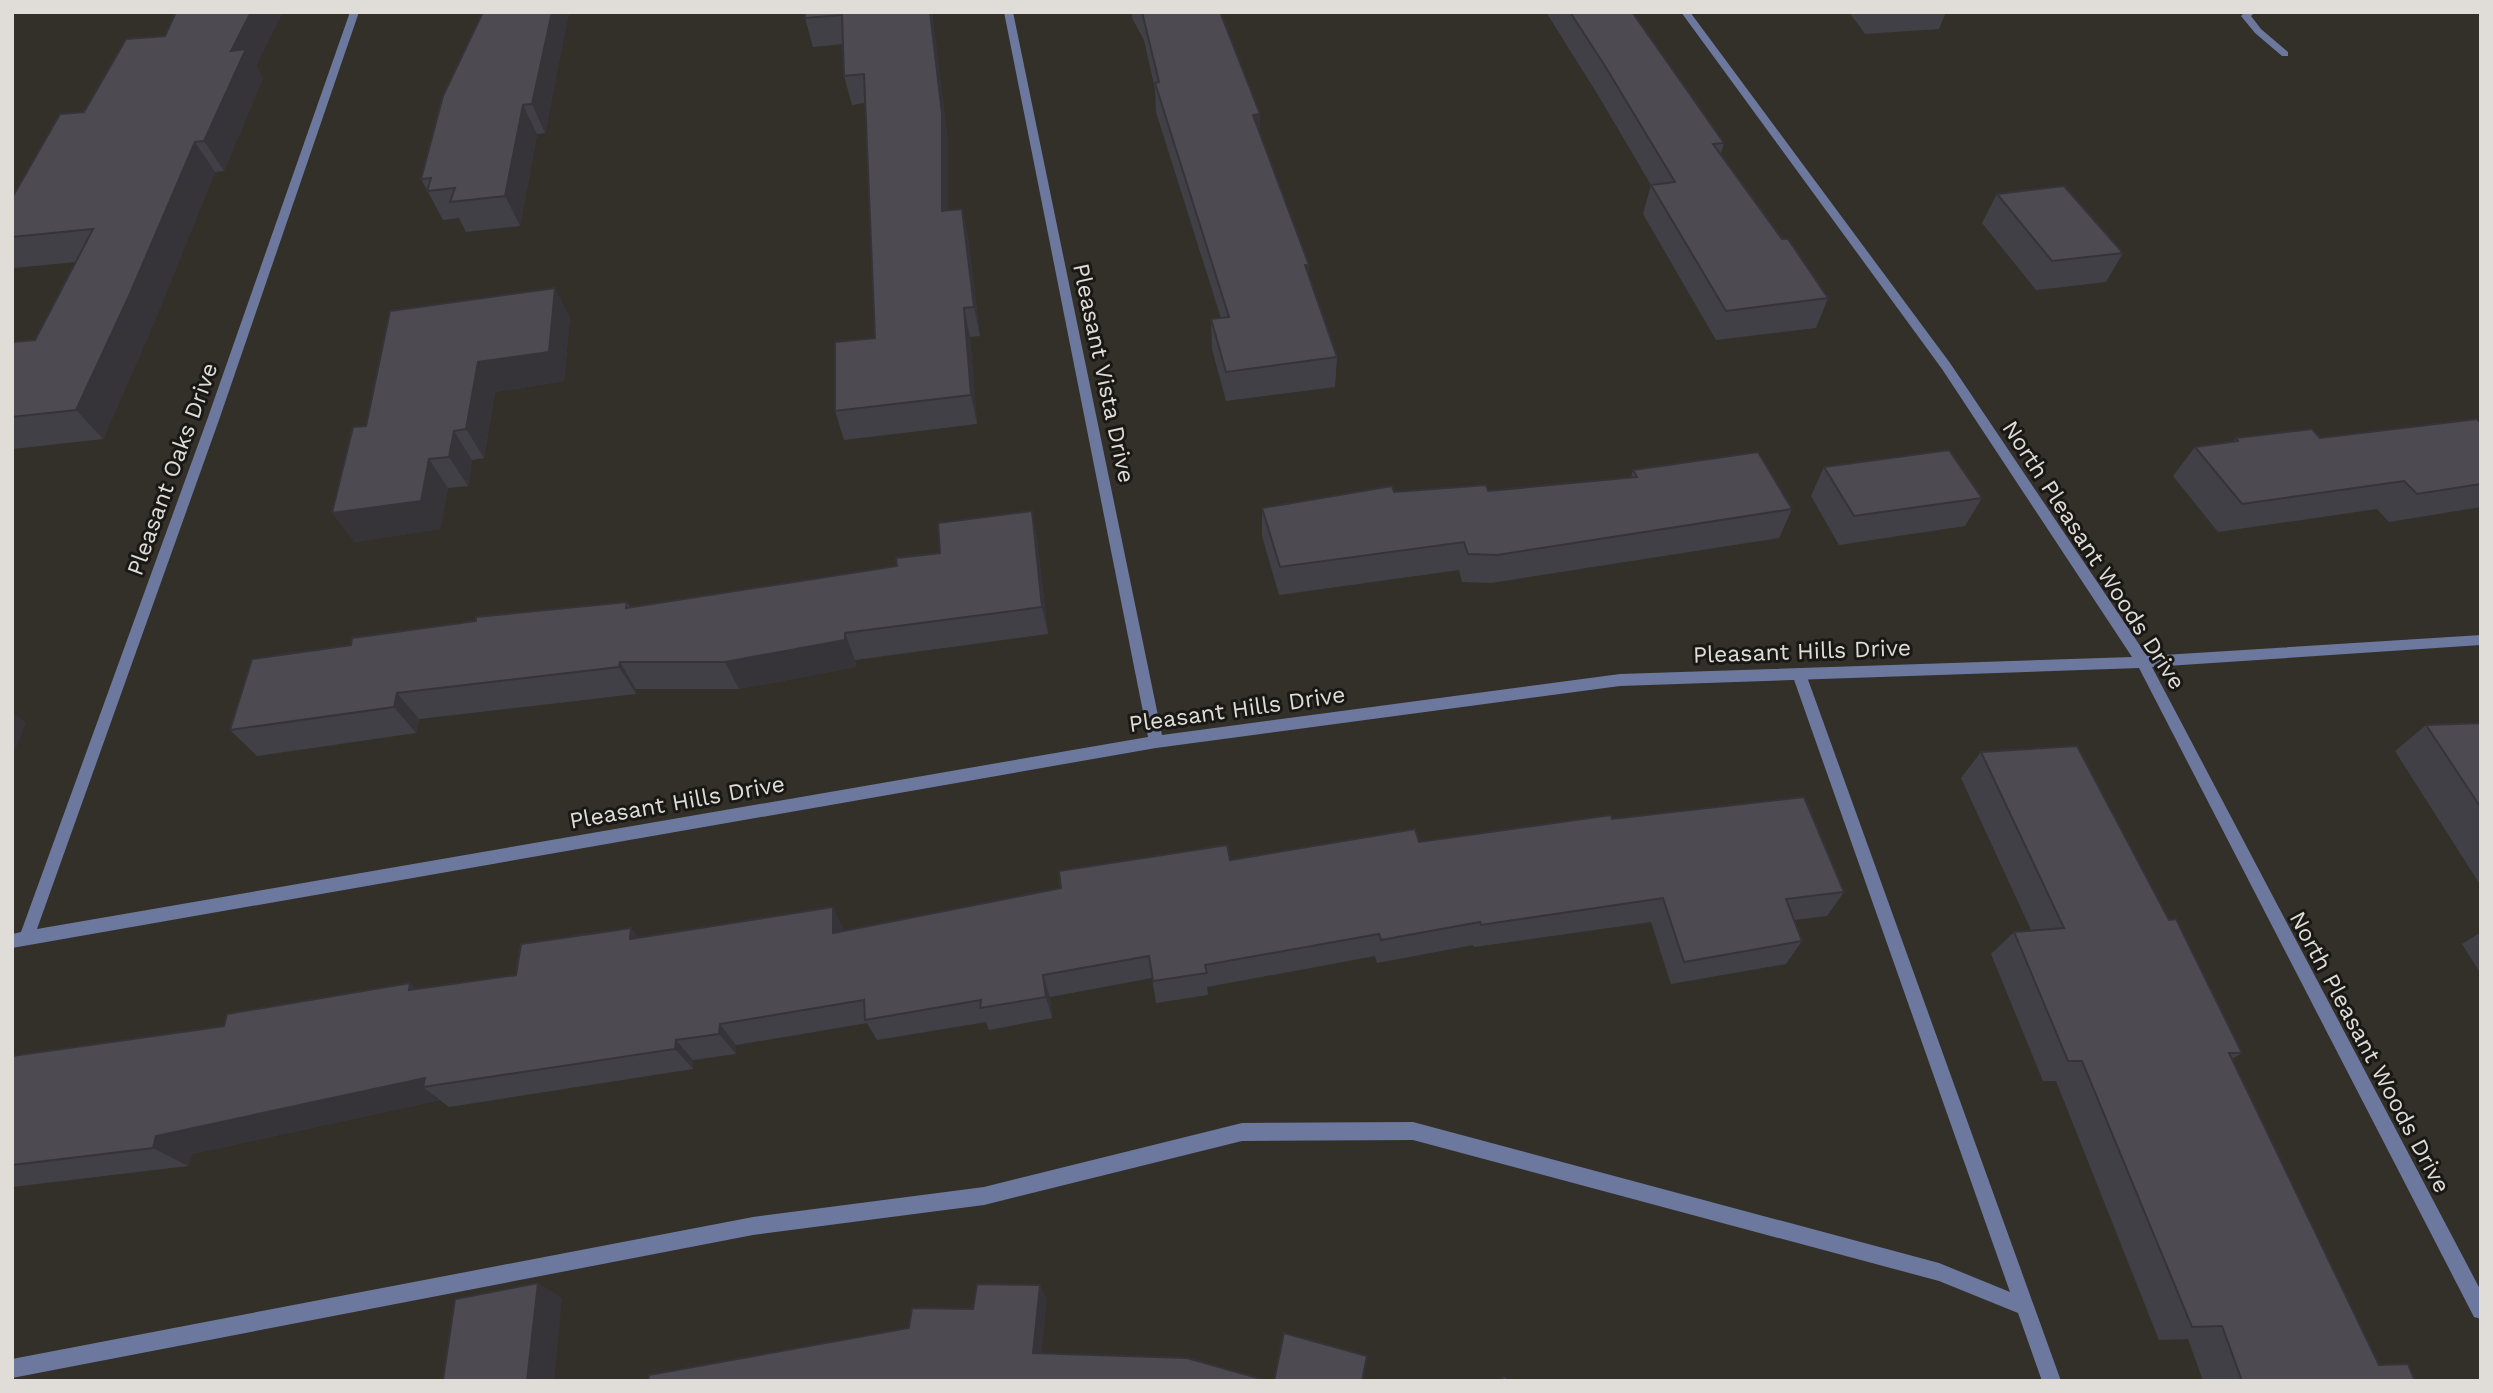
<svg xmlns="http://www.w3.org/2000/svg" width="2493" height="1393" font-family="'Work Sans',sans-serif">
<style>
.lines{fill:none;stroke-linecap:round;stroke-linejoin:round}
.service{fill:#6c789e;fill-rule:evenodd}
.minor{fill:#6c789e;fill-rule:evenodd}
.wall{fill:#424047}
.shaded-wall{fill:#363439}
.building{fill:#4d4a52;stroke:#363439;stroke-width:2}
.labels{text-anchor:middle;stroke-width:6;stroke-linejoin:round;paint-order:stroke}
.street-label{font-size:23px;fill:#e0ddd9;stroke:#1a1815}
</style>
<rect width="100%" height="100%" fill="#333029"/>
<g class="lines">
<path class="service" d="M2245 12H2255L2251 16 2261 29 2288 52V56H2282L2255 33 2241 16Z
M1799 668 1804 670 1806 674 2061 1381H2042L2018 1313 1939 1281 1413 1140 1242 1141 984 1205 753 1235 12 1378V1359L753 1217 984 1187 1242 1123 1413 1122 1939 1263 2010 1292 1792 674 1794 670Z"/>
<path class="minor" d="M350 12H359L219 420 37 929 1148 737 1004 12H1013L1162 735 1620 674 2132 657 1942 369 1681 12H1690L1950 363 2147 656 2481 635V645L2152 667 2481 1291V1319L2474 1317 2139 668 1620 686 1156 748 12 948V934L21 932 207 420Z"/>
</g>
<path class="wall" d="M569 12 545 133 537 134 520 226 466 232 459 218 443 220 421 179Z
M805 12H932L948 143V210L962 209 968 238 980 336 970 337 977 424 844 440 835 411 875 338 865 103 852 105 844 76 843 44 813 47 805 18Z
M1131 12H1220L1260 114V133L1337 357 1335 387 1226 401 1212 349 1211 319 1221 318 1156 112 1155 89 1144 40 1133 20Z
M1546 12H1632L1724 143 1721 154 1782 239 1828 298 1816 328 1716 340 1643 214 1651 185 1598 95Z
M1849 12H1946L1939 29 1865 34Z
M282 13 256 66 263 78 224 171 215 172 153 325 103 439 12 449V342L35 340 75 262 14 268 12 266V198L84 112 165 36Z
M1997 194 2123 253 2106 282 2036 290 1982 223Z
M570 317 564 381 495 392 484 458 472 460 468 486 448 488 440 529 354 542 366 426Z
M2481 423V507L2389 522 2377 509 2218 532 2173 476 2195 447 2233 442 2236 438H2320Z
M1824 467 1982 498 1965 526 1839 545 1811 496Z
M1633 470 1792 509 1779 538 1491 583 1462 582 1459 570 1279 595 1262 536V508L1394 492 1488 491 1631 478Z
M1032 511 1037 539 1048 634 855 660 856 667 739 689H636V694L419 719 416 733 257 756 230 730 351 645 627 602 630 607 897 566 940 553Z
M2481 723V886L2395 751 2426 725Z
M1981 752 2169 920 2242 1053 2232 1059 2379 1365 2415 1381H2203L2188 1339 2159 1340 2056 1081H2043L1991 954 2014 932 2031 930 1961 778Z
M1612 819 1844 892 1827 916 1794 920 1802 941 1786 964 1671 984 1651 922 1474 947 1473 945 1377 963 1375 956 1207 987 1208 995 1156 1003 1152 978 1050 997 1052 1018 989 1030 986 1022 877 1040 867 1023 736 1045V1054L693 1060V1069L449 1107 440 1100 192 1154 188 1166 12 1187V1056L224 1026 417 989 516 975 639 938 845 931 1230 860 1419 842Z
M2481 932V974L2462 944Z"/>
<path class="shaded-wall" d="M251 12H281L282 13 256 66 263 78 224 171 204 141 231 51Z
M552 12H569L545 133 532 104Z
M930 12H932L948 143V241L942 211Z
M523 105 537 134 520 226 505 196Z
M1260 114V143L1253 115Z
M195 142 215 172 153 325 103 439 76 410Z
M962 209 968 238 980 336 974 307Z
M1305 265H1309L1308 294Z
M555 288 570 317 564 381 495 392 484 458 466 429 478 362Z
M964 308 970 337 977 424 971 395Z
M454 431 472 460 468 486 449 457Z
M429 459 448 488 440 529 354 542 332 513Z
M1032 511 1037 539 1048 634 1042 607Z
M845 633 855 660 856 667 739 689 725 662Z
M620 662 636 689V694L619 667Z
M397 693 419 719 416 733 394 707Z
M12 712 26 723 12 758Z
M833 907 845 931 833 933Z
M631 928 649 950 630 939Z
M1043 975 1050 997 1052 1018 1046 997Z
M410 983 436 1005 409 990Z
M720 1024 736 1045V1054L719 1034Z
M676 1040 693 1060V1069L675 1049Z
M425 1078 423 1087 440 1100 192 1154 188 1166 153 1148 156 1136Z
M538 1283 562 1298 554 1381H527Z
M1040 1285 1047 1299 1040 1365 1033 1353Z"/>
<path class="building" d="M176 12H251L231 51 246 49 204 141 195 142 129 296 76 410 12 417V342L35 340 93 229 12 237V198L60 114 84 112 126 39 165 36Z
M483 12H552L532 104 523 105 505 196 450 202 455 188 427 191 431 178 421 179 443 96Z
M805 12H930L942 114V211L962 209 974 307 964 308 971 395 835 411V342L875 338 864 74 844 76 842 15 805 18Z
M1142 12H1220L1260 114 1253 115 1309 265H1305L1337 357 1226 372 1211 319 1229 317 1155 83 1159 82Z
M1570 12H1632L1724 143 1713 144 1782 239H1788L1828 298 1726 311 1651 185 1675 182 1605 66Z
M2064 186 2123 253 2052 261 1997 194Z
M555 288 549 352 478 362 466 429 454 431 449 457 429 459 421 501 332 513 353 427 366 426 390 311Z
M2477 419 2481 423V484L2417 494 2404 481 2242 504 2195 447 2238 441 2236 438 2312 429 2320 438Z
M1949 450 1982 498 1854 516 1824 467Z
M1758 452 1792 509 1497 555 1468 554 1464 542 1280 567 1262 508 1392 486 1394 492 1486 485 1488 491 1637 477 1633 470Z
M1032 511 1042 607 845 633V640L725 662H620L619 667 397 693 394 707 230 730 252 659 351 645 352 638 476 621V617L627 602 626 608 897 566 896 558 940 553 938 523Z
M2481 723V808L2426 725Z
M2077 746 2169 920 2176 919 2242 1053H2229L2379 1365 2408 1364 2415 1381H2242L2222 1326 2192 1327 2082 1061H2068L2014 932 2064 928 1981 752Z
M1804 797 1844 892 1786 899 1802 941 1684 962 1663 898 1481 925 1480 922 1381 940 1379 934 1205 965 1207 973 1153 981 1149 956 1043 975 1046 997 980 1008 981 1000 865 1020 864 1000 720 1024 719 1034 676 1040 675 1049 423 1087 425 1078 156 1136 153 1148 12 1165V1056L224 1026 227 1014 410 983 409 990 516 975 521 944 631 928 630 939 833 907V933L1061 888 1059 871 1227 845 1230 860 1415 829 1419 842 1611 815 1612 819Z
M538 1283 527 1381H441L443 1380 455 1299Z
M977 1284 1040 1285 1033 1353 1187 1358 1268 1381H648L649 1375 909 1328 912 1308 973 1309Z
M1284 1333 1367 1356 1362 1381H1274Z
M1503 1376 1511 1381H1502Z"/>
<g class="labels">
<g class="street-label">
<text transform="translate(1104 373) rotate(78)" y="8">Pleasant Vista Drive</text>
<text transform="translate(172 469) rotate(-70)" y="8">Pleasant Oaks Drive</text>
<text transform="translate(2094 555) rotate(57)" y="8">North Pleasant Woods Drive</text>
<text transform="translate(1802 651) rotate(-2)" y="8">Pleasant Hills Drive</text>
<text transform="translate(1237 709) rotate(-8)" y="8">Pleasant Hills Drive</text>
<text transform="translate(677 802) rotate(-10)" y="8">Pleasant Hills Drive</text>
<text transform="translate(2370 1052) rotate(62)" y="8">North Pleasant Woods Drive</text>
</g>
</g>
<rect width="2493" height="1393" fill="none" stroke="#e0ddd9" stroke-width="28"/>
</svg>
